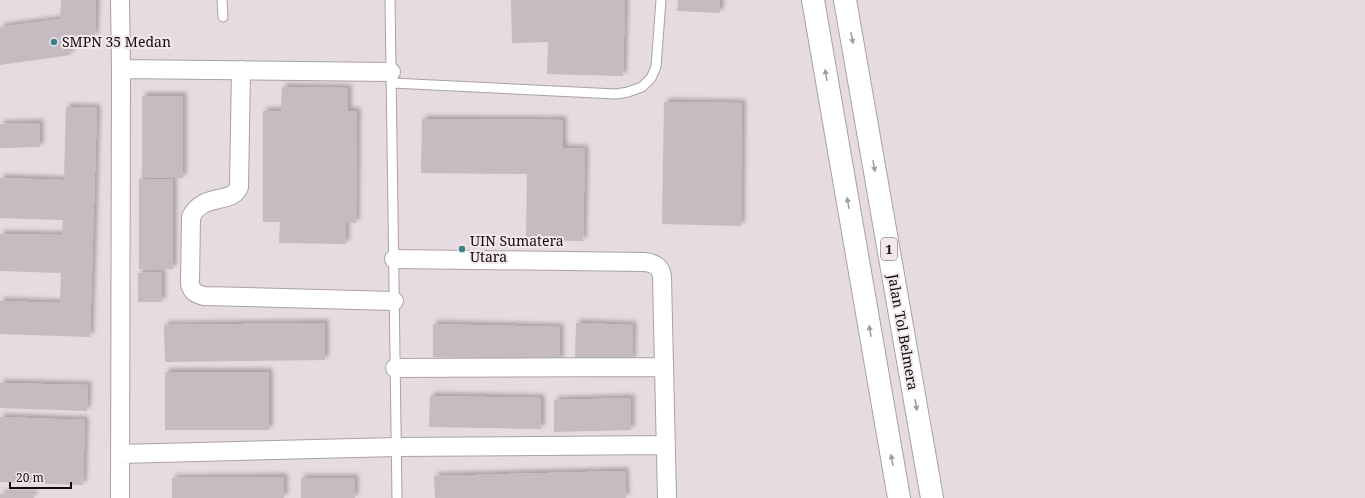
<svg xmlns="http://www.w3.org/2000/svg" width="1365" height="498" font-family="'Noto Serif',serif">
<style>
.building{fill:#c6bbc1;filter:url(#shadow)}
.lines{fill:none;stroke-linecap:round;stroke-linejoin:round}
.lane-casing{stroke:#aba1a7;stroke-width:11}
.street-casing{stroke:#aba1a7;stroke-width:20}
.highway-casing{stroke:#aba1a7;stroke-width:24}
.lane{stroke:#fff;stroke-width:9}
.street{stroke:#fff;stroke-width:18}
.highway{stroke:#fff;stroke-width:22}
.oneway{fill:#a09e9f}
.poi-dot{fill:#398285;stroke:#f3e8ee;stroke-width:1.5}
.labels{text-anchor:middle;stroke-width:4;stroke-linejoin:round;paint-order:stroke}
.shield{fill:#f3e8ee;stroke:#554f52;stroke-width:1}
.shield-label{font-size:13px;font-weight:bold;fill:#110d0f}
.poi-label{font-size:14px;fill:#110d0f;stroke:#f3e8ee;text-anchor:start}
.street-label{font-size:14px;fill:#110d0f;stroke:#f3e8ee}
</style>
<defs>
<filter id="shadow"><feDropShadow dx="3.5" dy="-3.5" stdDeviation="2" flood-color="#0004"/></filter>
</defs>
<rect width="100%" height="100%" fill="#e5dbe1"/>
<path class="building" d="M61 0H96L95 37 68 36 70 55 0 65V27L60 19Z
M511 0H625L623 76 547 74 548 42 512 43Z
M678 0H720V13L677 11Z
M282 87 348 88V111H357L356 223H346V244L279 243 280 222H263V111H281Z
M142 96H183V178H142Z
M664 102 742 103 741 226 662 224Z
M66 107 97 108 90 337 0 334V301L60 303 61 273 0 271V234L62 235 63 220 0 218V178L64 180Z
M422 119 563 120V148L585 149 583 241 526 240 527 174 421 173Z
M40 123V147L0 148V124Z
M139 179H173V269H139Z
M162 272V302H138V273Z
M325 323V360L165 362 164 325Z
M576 323 633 325 632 361 575 360Z
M433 324 560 327V361L433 357Z
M165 372H269V430H165Z
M0 383 88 385 87 411 0 408Z
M430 396 541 398V429L429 427Z
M631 398V430L554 432V400Z
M0 417 85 420 83 485 0 482Z
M625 471 626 498H435L434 476Z
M284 477V498H172V478Z
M301 478H355V498H301Z
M0 494H34V498H0Z"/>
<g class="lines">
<defs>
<path id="lane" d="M222 0 223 17
M390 0 397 498
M392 83 616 94 628 92 642 87 651 78 656 67 661 0"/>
<path id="street" d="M120 0 121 69 120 498
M121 69 391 72
M241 70 239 187C232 205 203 192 191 217L190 284C192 292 196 294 204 296L394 301
M394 259 644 262C654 263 661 266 662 277L667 498
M395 368 664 367
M120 454 396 447 666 445"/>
<path id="highway" d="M813 0 899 498
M845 0 932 498"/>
</defs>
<use href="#lane" class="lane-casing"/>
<use href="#street" class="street-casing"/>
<use href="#highway" class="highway-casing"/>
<use href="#lane" class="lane"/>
<use href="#street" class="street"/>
<use href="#highway" class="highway"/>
</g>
<defs><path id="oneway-solid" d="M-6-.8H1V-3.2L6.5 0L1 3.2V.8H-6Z"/></defs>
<g class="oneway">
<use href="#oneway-solid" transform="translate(852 38) rotate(80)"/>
<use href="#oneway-solid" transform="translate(826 75) rotate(-100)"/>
<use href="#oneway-solid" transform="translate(874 166) rotate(80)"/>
<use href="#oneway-solid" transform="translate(848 203) rotate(-100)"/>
<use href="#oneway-solid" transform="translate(870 331) rotate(-100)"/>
<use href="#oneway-solid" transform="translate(916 405) rotate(80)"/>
<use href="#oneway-solid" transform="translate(892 460) rotate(-100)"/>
</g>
<g class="poi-dot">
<circle cx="54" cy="42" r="4"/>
<circle cx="462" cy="249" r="4"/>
</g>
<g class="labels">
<rect class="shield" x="881" y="238" width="16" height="22" rx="3"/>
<g class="shield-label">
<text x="889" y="254">1</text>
</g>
<g class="poi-label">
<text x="62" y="47">SMPN 35 Medan</text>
<text x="470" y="246">UIN Sumatera<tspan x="470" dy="16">Utara</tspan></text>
</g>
<g class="street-label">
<text transform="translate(903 332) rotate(80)" y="5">Jalan Tol Belmera</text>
</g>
</g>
<path d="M10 482v6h61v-6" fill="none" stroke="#110d0f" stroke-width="2"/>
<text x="16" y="482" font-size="12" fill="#110d0f" stroke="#f3e8ee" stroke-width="3" paint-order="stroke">20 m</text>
</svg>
